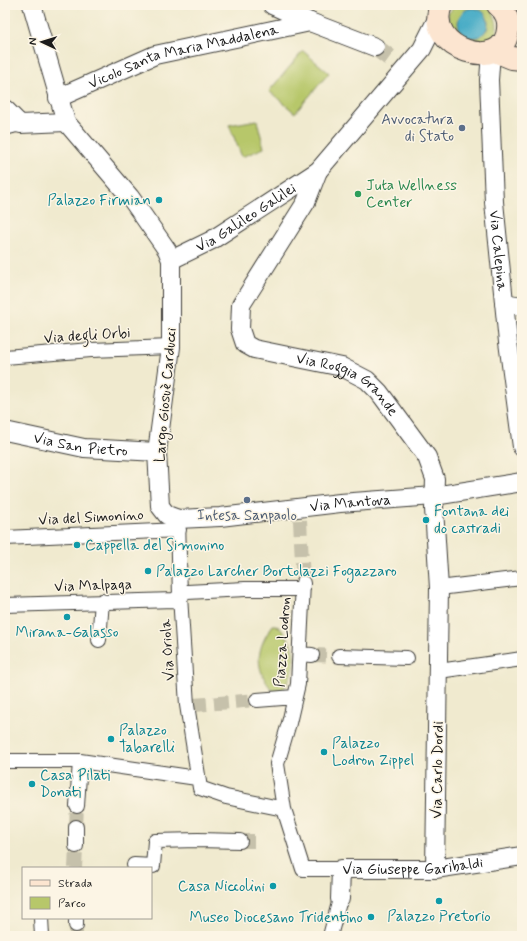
<svg xmlns="http://www.w3.org/2000/svg" width="527" height="941" font-family="Mynerve,sans-serif">
<style>
.green{fill:#b7c76a;stroke:#6a7243;fill-rule:evenodd}
.water{fill:#46acc6;stroke:#316471}
.lines{fill:none;stroke-linecap:round;stroke-linejoin:round}
.pedestrian-tunnel{stroke:#c6c1ab;stroke-width:14;stroke-dasharray:14 7;stroke-linecap:butt}
.minor-tunnel{stroke:#c6c1ab;stroke-width:18;stroke-dasharray:18 9;stroke-linecap:butt}
.pedestrian-casing{stroke:#3c3b37;stroke-width:16}
.minor-casing{stroke:#3c3b37;stroke-width:20}
.secondary-casing{stroke:#3c3b37;stroke-width:24}
.pedestrian{stroke:#fff;stroke-width:14}
.minor{stroke:#fff;stroke-width:18}
.secondary{stroke:#fce5d0;stroke-width:22}
.service-dot{fill:#5c6f8a;stroke:#fcf5e5;stroke-width:1.5}
.leisure-dot{fill:#2e9e5b;stroke:#fcf5e5;stroke-width:1.5}
.culture-dot{fill:#0f9aa8;stroke:#fcf5e5;stroke-width:1.5}
.labels{text-anchor:middle;stroke-width:3;stroke-linejoin:round;paint-order:stroke}
.street-label{font-size:15px;fill:#1c1c1c;stroke:#fcf5e5}
.service-label{font-size:15px;fill:#4e5e75;stroke:#fcf5e5;text-anchor:end}
.leisure-label{font-size:15px;fill:#27864d;stroke:#fcf5e5;text-anchor:start}
.culture-label{font-size:15px;fill:#0d838f;stroke:#fcf5e5;text-anchor:start}
</style>
<rect width="100%" height="100%" fill="#fcf5e5"/>
<filter id="ink" filterUnits="userSpaceOnUse"><feTurbulence type="fractalNoise" baseFrequency=".025" numOctaves="2"/><feDisplacementMap in="SourceGraphic" scale="8" xChannelSelector="R" yChannelSelector="G"/><feConvolveMatrix kernelMatrix="1 2 1 2 8 2 1 2 1" color-interpolation-filters="sRGB"/></filter>
<filter id="wash" filterUnits="userSpaceOnUse"><feTurbulence type="fractalNoise" baseFrequency=".012" numOctaves="4" result="noise"/><feDisplacementMap in="SourceGraphic" scale="16" xChannelSelector="R" yChannelSelector="G"/><feGaussianBlur stdDeviation="0.9" result="paint"/><feColorMatrix in="noise" values="0 0 0 0 0 0 0 0 0 0 0 0 0 0 0 0 0 1.4 0 .05"/><feComposite in="paint" operator="in"/></filter>
<g filter="url(#wash)">
<rect width="100%" height="100%" fill="#f0eacf"/>
<path class="green" d="M455 5C463 5 476 3 484 5 495 10 499 24 496 34L486 43 465 40 450 27 448 14ZM470 8C483 8 490 18 487 30L461 31C457 21 459 12 470 8Z
M303 51 329 73 295 113 269 91Z
M257 120 264 148 242 157 229 125Z
M273 625H276C301 645 298 672 279 695L277 696C254 671 254 651 273 625Z"/>
<path class="water" d="M458 23a15 15 0 1 1 30 0a15 15 0 1 1-30 0Z"/>
</g>
<g filter="url(#ink)">
<g class="lines">
<path class="pedestrian-tunnel" d="M300 520 303 583
M312 655 339 656
M193 705 257 700
M76 827 77 806
M240 841H258
M75 868 76 848
M76 925V936"/>
<path class="minor-tunnel" d="M375 47 397 63"/>
<defs>
<path id="pedestrian" d="M5 128 20 124
M5 357 91 350 171 347
M178 519 180 596 187 705 200 788 226 797 284 809 303 869H341
M5 538 179 530
M439 588 522 578
M5 605 174 600 187 592 245 589H303
M99 640 102 601
M300 654 312 655
M339 656 407 658
M439 671 522 659
M257 700 295 697
M5 761H80L197 778
M77 806 80 761
M284 809 277 764 289 723 298 684 303 583
M76 846V827
M134 865 153 866 155 841 198 840 240 841
M41 918 42 936
M76 918V925
M330 936 340 899"/>
<g id="minor">
<path id="s1" d="M32 5 66 122 130 197 167 250 171 260V347L157 452 160 506 167 515 178 519 220 517 340 503 434 496 522 482"/>
<path d="M272 5 310 22 375 47"/>
<path id="s2" d="M491 52 489 80 494 202 508 342 522 447"/>
<path id="s3" d="M58 98 155 55 310 22"/>
<path d="M5 109 20 124 66 122"/>
<path id="s4" d="M318 171 306 202 241 305 240 329 245 344 254 349 342 367 367 380 379 392 427 457 435 479 434 509 439 588 435 869"/>
<path id="s5" d="M171 260 212 240 318 171 422 49 438 17"/>
<path d="M504 303 522 306"/>
<path id="s6" d="M5 431 84 448 157 452"/>
<path id="s7" d="M340 899 341 869H435L522 856"/>
</g>
<path id="secondary" d="M441 5C423 50 505 74 508 29 509 19 506 12 498 5
M495 51 512 58 522 59"/>
</defs>
<use href="#pedestrian" class="pedestrian-casing"/>
<use href="#minor" class="minor-casing"/>
<use href="#secondary" class="secondary-casing"/>
<use href="#pedestrian" class="pedestrian"/>
<use href="#minor" class="minor"/>
<use href="#secondary" class="secondary"/>
</g>
</g>
<g class="service-dot">
<circle cx="462" cy="128" r="4"/>
<circle cx="247" cy="500" r="4"/>
</g>
<circle class="leisure-dot" cx="358" cy="194" r="4"/>
<g class="culture-dot">
<circle cx="159" cy="200" r="4"/>
<circle cx="426" cy="520" r="4"/>
<circle cx="77" cy="545" r="4"/>
<circle cx="148" cy="571" r="4"/>
<circle cx="67" cy="617" r="4"/>
<circle cx="111" cy="739" r="4"/>
<circle cx="324" cy="752" r="4"/>
<circle cx="32" cy="784" r="4"/>
<circle cx="273" cy="886" r="4"/>
<circle cx="439" cy="901" r="4"/>
<circle cx="371" cy="917" r="4"/>
</g>
<g class="labels">
<g class="street-label">
<text dy="5" stroke="none"><textPath href="#s3" startOffset="133">Vicolo Santa Maria Maddalena</textPath></text>
<text dy="5" stroke="none"><textPath href="#s5" startOffset="86">Via Galileo Galilei</textPath></text>
<text dy="5" stroke="none"><textPath href="#s2" startOffset="199">Via Calepina</textPath></text>
<text transform="translate(87 335) rotate(-4)" y="5">Via degli Orbi</text>
<text dy="5" stroke="none"><textPath href="#s4" startOffset="308">Via Roggia Grande</textPath></text>
<text transform="translate(165 395) rotate(-85)" y="5">Largo Giosuè Carducci</text>
<text dy="5" stroke="none"><textPath href="#s6" startOffset="77">Via San Pietro</textPath></text>
<text dy="5" stroke="none"><textPath href="#s1" startOffset="739">Via Mantova</textPath></text>
<text transform="translate(91 517) rotate(-3)" y="5">Via del Simonino</text>
<text transform="translate(93 585) rotate(-2)" y="5">Via Malpaga</text>
<text transform="translate(282 642) rotate(-86)" y="5">Piazza Lodron</text>
<text transform="translate(167 650) rotate(-94)" y="5">Via Oriola</text>
<text transform="translate(437 770) rotate(-89)" y="5">Via Carlo Dordi</text>
<text dy="5" stroke="none"><textPath href="#s7" startOffset="102">Via Giuseppe Garibaldi</textPath></text>
</g>
<g class="service-label">
<text x="454" y="124">Avvocatura<tspan x="454" dy="17">di Stato</tspan></text>
<text x="247" y="520" text-anchor="middle">Intesa Sanpaolo</text>
</g>
<g class="leisure-label">
<text x="366" y="190">Juta Wellness<tspan x="366" dy="17">Center</tspan></text>
</g>
<g class="culture-label">
<text x="151" y="205" text-anchor="end">Palazzo Firmian</text>
<text x="434" y="516">Fontana dei<tspan x="434" dy="17">do castradi</tspan></text>
<text x="85" y="550">Cappella del Simonino</text>
<text x="156" y="576">Palazzo Larcher Bortolazzi Fogazzaro</text>
<text x="67" y="637" text-anchor="middle">Mirana-Galasso</text>
<text x="119" y="735">Palazzo<tspan x="119" dy="17">Tabarelli</tspan></text>
<text x="332" y="748">Palazzo<tspan x="332" dy="17">Lodron Zippel</tspan></text>
<text x="40" y="780">Casa Pilati<tspan x="40" dy="17">Donati</tspan></text>
<text x="265" y="891" text-anchor="end">Casa Niccolini</text>
<text x="439" y="921" text-anchor="middle">Palazzo Pretorio</text>
<text x="363" y="922" text-anchor="end">Museo Diocesano Tridentino</text>
</g>
</g>
<rect width="527" height="941" fill="none" stroke="#fcf5e5" stroke-width="20"/>
<rect x="22" y="867" width="130" height="52" fill="#fcf5e5" stroke="#a29e95"/>
<rect x="30" y="880" width="20" height="6" fill="#fce5d0" stroke="#a29e95"/>
<text x="58" y="887" font-size="12" fill="#1c1c1c">Strada</text>
<rect x="30" y="897" width="20" height="12" fill="#b7c76a" stroke="#a29e95"/>
<text x="58" y="907" font-size="12" fill="#1c1c1c">Parco</text>
<g transform="translate(42 42) rotate(274)" stroke="#fcf5e5" stroke-width="3" paint-order="stroke">
<path d="M0-3L7 15L0 10L-7 15Z" fill="#1c1c1c"/>
<text y="-6" font-size="11" font-weight="bold" text-anchor="middle" fill="#1c1c1c">N</text>
</g>
</svg>
